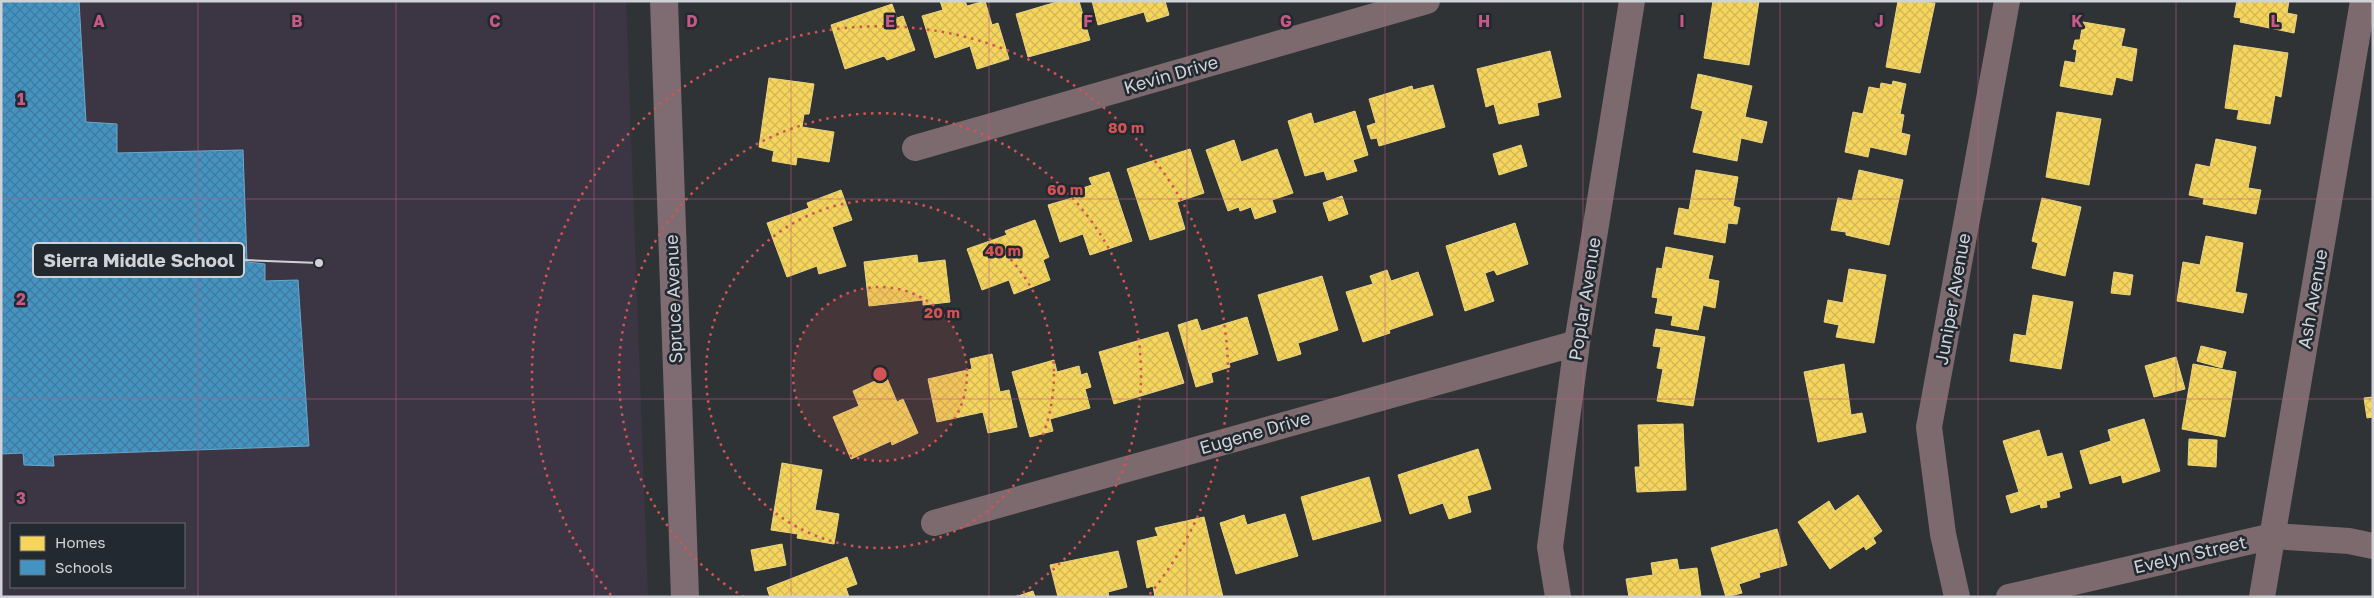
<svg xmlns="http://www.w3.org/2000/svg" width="2374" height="598" font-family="'Golos Text',sans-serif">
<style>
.education{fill:#3c3644;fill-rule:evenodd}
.homes{fill:url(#homes-cross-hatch);stroke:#ead481}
.schools{fill:url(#schools-cross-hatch);stroke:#6da6c9}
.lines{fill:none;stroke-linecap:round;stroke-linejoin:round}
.minor{stroke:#7c6a6e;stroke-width:26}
.secondary{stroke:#7f6c72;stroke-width:28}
.grid{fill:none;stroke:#c75987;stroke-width:1;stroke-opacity:0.55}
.ring{fill:none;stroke:#d45354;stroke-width:2.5;stroke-dasharray:2.5 5}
.labels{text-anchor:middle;stroke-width:5;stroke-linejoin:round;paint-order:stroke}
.street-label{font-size:18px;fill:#cfd3d8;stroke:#222930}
.grid-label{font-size:16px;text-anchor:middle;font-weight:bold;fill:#c75987;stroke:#222930;stroke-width:5;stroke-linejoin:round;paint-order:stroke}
.centre{fill:#d45354;stroke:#222930;stroke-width:2.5}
.ring-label{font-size:15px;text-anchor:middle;font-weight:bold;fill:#d45354;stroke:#222930;stroke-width:5;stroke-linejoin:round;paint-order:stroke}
.leader{fill:none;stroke:#cfd3d8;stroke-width:2}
.callout-dot{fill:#cfd3d8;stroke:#222930;stroke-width:2}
.callout{fill:#222930;stroke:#cfd3d8;stroke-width:2}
.callout-label{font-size:19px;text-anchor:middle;font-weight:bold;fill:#cfd3d8}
</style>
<defs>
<pattern id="homes-cross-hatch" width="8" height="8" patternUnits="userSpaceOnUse" patternTransform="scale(1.25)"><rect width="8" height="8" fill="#f6d55c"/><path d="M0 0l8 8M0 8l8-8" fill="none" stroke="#d1b757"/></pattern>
<pattern id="schools-cross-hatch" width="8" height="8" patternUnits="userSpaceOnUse" patternTransform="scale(1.25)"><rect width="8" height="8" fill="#4393c3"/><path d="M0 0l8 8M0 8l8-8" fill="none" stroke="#427a9c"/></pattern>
</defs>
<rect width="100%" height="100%" fill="#303336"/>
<path class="education" d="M1 1H626L648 597H1ZM11 524H184V587H11Z"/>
<path class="homes" d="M940 1H965L967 6 985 1 992 25 998 23 1009 59 977 69 970 46 935 58 922 16 943 10Z
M1060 1H1079L1090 40 1028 57 1016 14Z
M1092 1H1165L1169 15 1147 22 1144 12 1098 25Z
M1713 1H1759L1749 65 1704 58Z
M1898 1 1935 3 1920 73 1886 67Z
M2237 1H2289L2287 13 2297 15 2294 33 2240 22 2241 18 2234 17Z
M892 4 897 18 903 16 915 50 887 60 884 56 845 69 831 25Z
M2083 22 2125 29 2121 46 2137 49 2132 81 2116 77 2112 95 2060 86 2065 61 2075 63 2077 50 2073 49 2075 40H2080Z
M2234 45 2288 53 2281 97 2275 95 2270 124 2237 119 2239 110 2225 108Z
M1550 51 1561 97 1537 103 1539 115 1499 124 1494 104 1486 107 1477 69Z
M1698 74 1752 86 1745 117 1767 122 1762 143 1741 138 1737 161 1693 152 1703 111 1691 108Z
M769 78 814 84 809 114H804L802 127 834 132 829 162 797 157 796 165 772 161 774 151 759 147Z
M1893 81 1906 84 1900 114 1904 115 1901 133 1910 135 1906 155 1870 147 1868 157 1845 152 1853 112 1863 114 1869 87 1880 89 1881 83 1892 85Z
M1433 85 1445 127 1379 146 1377 138 1371 139 1367 126 1376 123 1369 99 1412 86 1413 90Z
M1355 111 1368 155 1353 160 1357 171 1327 180 1324 171 1305 176 1288 121 1311 113 1314 124Z
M2057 112 2101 119 2089 185 2046 177Z
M2216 139 2256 147 2248 188 2261 190 2256 214 2203 204 2204 198 2189 195 2196 164 2210 167Z
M1234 140 1241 162 1277 149 1293 193 1272 200 1276 212 1255 219 1251 207 1240 211 1239 207 1228 211 1206 150Z
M1521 145 1527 166 1499 175 1493 154Z
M1190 149 1204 193 1177 202 1185 229 1150 240 1127 169Z
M1696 170 1738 177 1733 206 1740 208 1737 224 1728 223 1725 243 1674 234 1679 208 1689 210Z
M1859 170 1903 180 1889 245 1846 235V232L1831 230 1838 198 1852 201Z
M1109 172 1132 241 1090 255 1083 234 1060 242 1048 205 1072 198 1070 192 1092 185 1089 178Z
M841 190 852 220 832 227 846 266 819 274 817 266 787 277 767 223 809 208 807 203Z
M1342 196 1348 214 1329 221 1323 203Z
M2042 198 2081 207 2065 276 2032 268 2038 243 2032 241Z
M1035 220 1049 257 1043 260 1050 280 1014 294 1009 280 982 290 967 249 1007 235 1005 231Z
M1515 223 1528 264 1497 275 1494 270 1485 273 1494 301 1465 311 1446 246Z
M2206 236 2243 243 2235 292 2247 294 2243 313 2177 301 2183 262 2200 265Z
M1666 247 1713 256 1708 279 1719 281 1715 308 1703 305 1698 330 1671 325 1673 316 1655 313 1658 298 1652 297 1657 268 1662 269Z
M917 255 918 263 945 260 950 302 923 305V300L869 306 864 262Z
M1849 269 1886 275 1874 343 1836 337 1839 325 1824 322 1828 300 1843 303Z
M1387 270 1391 281 1418 272 1433 315 1389 330 1390 333 1363 342 1346 292 1373 284 1370 276Z
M2114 272 2133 275 2130 295 2111 293Z
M1322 276 1338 330 1298 343 1301 354 1278 361 1258 295Z
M2033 295 2073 302 2061 369 2010 361 2014 334 2026 336Z
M1247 317 1258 354 1229 363 1230 367 1211 373 1213 382 1196 387 1178 325 1197 319 1201 331Z
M1656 329 1705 337 1693 406 1657 401 1663 369 1657 368 1661 347 1653 346Z
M1168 332 1184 383 1114 404 1099 352Z
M2201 346 2226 352 2222 368 2197 361Z
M992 354 1000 392 1009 390 1017 427 988 433 983 412 937 422 928 379 972 369 970 359Z
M2176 357 2185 389 2154 397 2145 366Z
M1054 360 1057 372 1079 366 1081 375 1087 373 1091 387 1085 389 1090 408 1050 419 1053 431 1030 437 1012 372Z
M1844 364 1851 415 1862 413 1866 432 1818 442 1804 372Z
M2193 364 2236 372 2225 437 2182 429Z
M886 376 897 402 903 399 918 433 892 445 891 441 851 459 833 417 859 406 853 391Z
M2373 397V417L2367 418 2364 398Z
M2144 419 2160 471 2123 483 2121 475 2090 484 2080 451 2111 441 2108 430Z
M1683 424 1686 490 1637 492 1635 467H1640L1638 425Z
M2039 430 2047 457 2062 453 2072 488 2059 492 2060 497 2046 501 2047 507 2041 508 2040 504 2011 513 2006 496 2019 492 2003 441Z
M2189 439 2217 440 2216 467 2188 465Z
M1478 449 1491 489 1467 496 1471 512 1449 519 1443 503 1410 514 1398 475Z
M782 463 822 470 815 510 839 514 834 544 797 538 798 534 771 530Z
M1369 477 1381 521 1313 540 1301 497Z
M1858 495 1882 531 1873 538 1876 543 1866 550 1864 546 1830 569 1798 522 1829 501 1835 511Z
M1285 514 1298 556 1236 574 1220 523 1244 515 1247 525Z
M1204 517 1223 597H1155L1153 586 1147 588 1137 541 1158 536 1155 528Z
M1777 529 1787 565 1759 573 1760 577 1739 584 1742 593 1726 597 1711 548Z
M782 544 786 565 755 571 751 550Z
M1118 551 1127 587 1108 592 1109 597H1058L1050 565Z
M847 557 857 584 846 588 849 597H770L767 588Z
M1677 559 1679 570 1697 568 1701 597H1629L1626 579 1653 575 1651 563Z
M1033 591 1035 597H1015Z"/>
<path class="schools" d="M1 1H79L86 122 117 124V153L243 150 247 262 265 264V281L298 280 309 446 53 455 54 466 24 465 23 453 1 454Z"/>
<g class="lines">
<path class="minor" d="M915 148 1427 1
M934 523 1577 343
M1558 597 1550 547 1577 343 1632 1
M1957 597 1943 534 1929 427 2007 1
M2009 597 2273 536 2349 541 2373 546
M2262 597 2363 1"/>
<path class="secondary" d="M664 1 685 597"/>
</g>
<path class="grid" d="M198 1V597M396 1V597M594 1V597M791 1V597M989 1V597M1187 1V597M1385 1V597M1583 1V597M1780 1V597M1978 1V597M2176 1V597M1 199H2373M1 399H2373"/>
<circle cx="880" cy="374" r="87" fill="#d45354" fill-opacity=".12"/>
<g class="ring">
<circle cx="880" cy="374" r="87"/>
<circle cx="880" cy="374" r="174"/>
<path d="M744 597A261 261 0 1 1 1016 597"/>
<path d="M611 595A348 348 0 1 1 1149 595"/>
</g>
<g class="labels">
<g class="street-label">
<text transform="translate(1171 75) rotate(-16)" y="6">Kevin Drive</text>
<text transform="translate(674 299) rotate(-92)" y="6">Spruce Avenue</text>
<text transform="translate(1585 299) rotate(-81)" y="6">Poplar Avenue</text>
<text transform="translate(1953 299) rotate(-80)" y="6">Juniper Avenue</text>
<text transform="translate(2313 299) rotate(-80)" y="6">Ash Avenue</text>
<text transform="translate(1255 433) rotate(-16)" y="6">Eugene Drive</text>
<text transform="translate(2190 555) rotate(-13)" y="6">Evelyn Street</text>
</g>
</g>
<g class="grid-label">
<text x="99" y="27">A</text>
<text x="297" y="27">B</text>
<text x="495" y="27">C</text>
<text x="692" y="27">D</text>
<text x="890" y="27">E</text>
<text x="1088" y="27">F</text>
<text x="1286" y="27">G</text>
<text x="1484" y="27">H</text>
<text x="1682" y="27">I</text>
<text x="1879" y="27">J</text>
<text x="2077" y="27">K</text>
<text x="2275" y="27">L</text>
<text x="21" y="105">1</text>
<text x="21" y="305">2</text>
<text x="21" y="504">3</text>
</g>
<circle cx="880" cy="374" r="8" class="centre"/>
<g class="ring-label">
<text x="1126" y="133">80 m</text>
<text x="1065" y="195">60 m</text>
<text x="1003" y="256">40 m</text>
<text x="942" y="318">20 m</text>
</g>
<path class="leader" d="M319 263L244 260"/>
<circle class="callout-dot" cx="319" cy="263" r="5"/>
<rect class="callout" x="33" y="243" width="211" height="34" rx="5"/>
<g class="callout-label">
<text x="139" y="267">Sierra Middle School</text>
</g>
<rect width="2374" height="598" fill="none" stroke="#cfd3d8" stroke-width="5"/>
<rect x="10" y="523" width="175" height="65" fill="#222930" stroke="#676d73"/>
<rect x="20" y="536" width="25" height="15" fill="#f6d55c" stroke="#676d73"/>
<text x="55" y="548" font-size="15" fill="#cfd3d8">Homes</text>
<rect x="20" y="560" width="25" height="15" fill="#4393c3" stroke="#676d73"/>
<text x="55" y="573" font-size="15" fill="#cfd3d8">Schools</text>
</svg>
